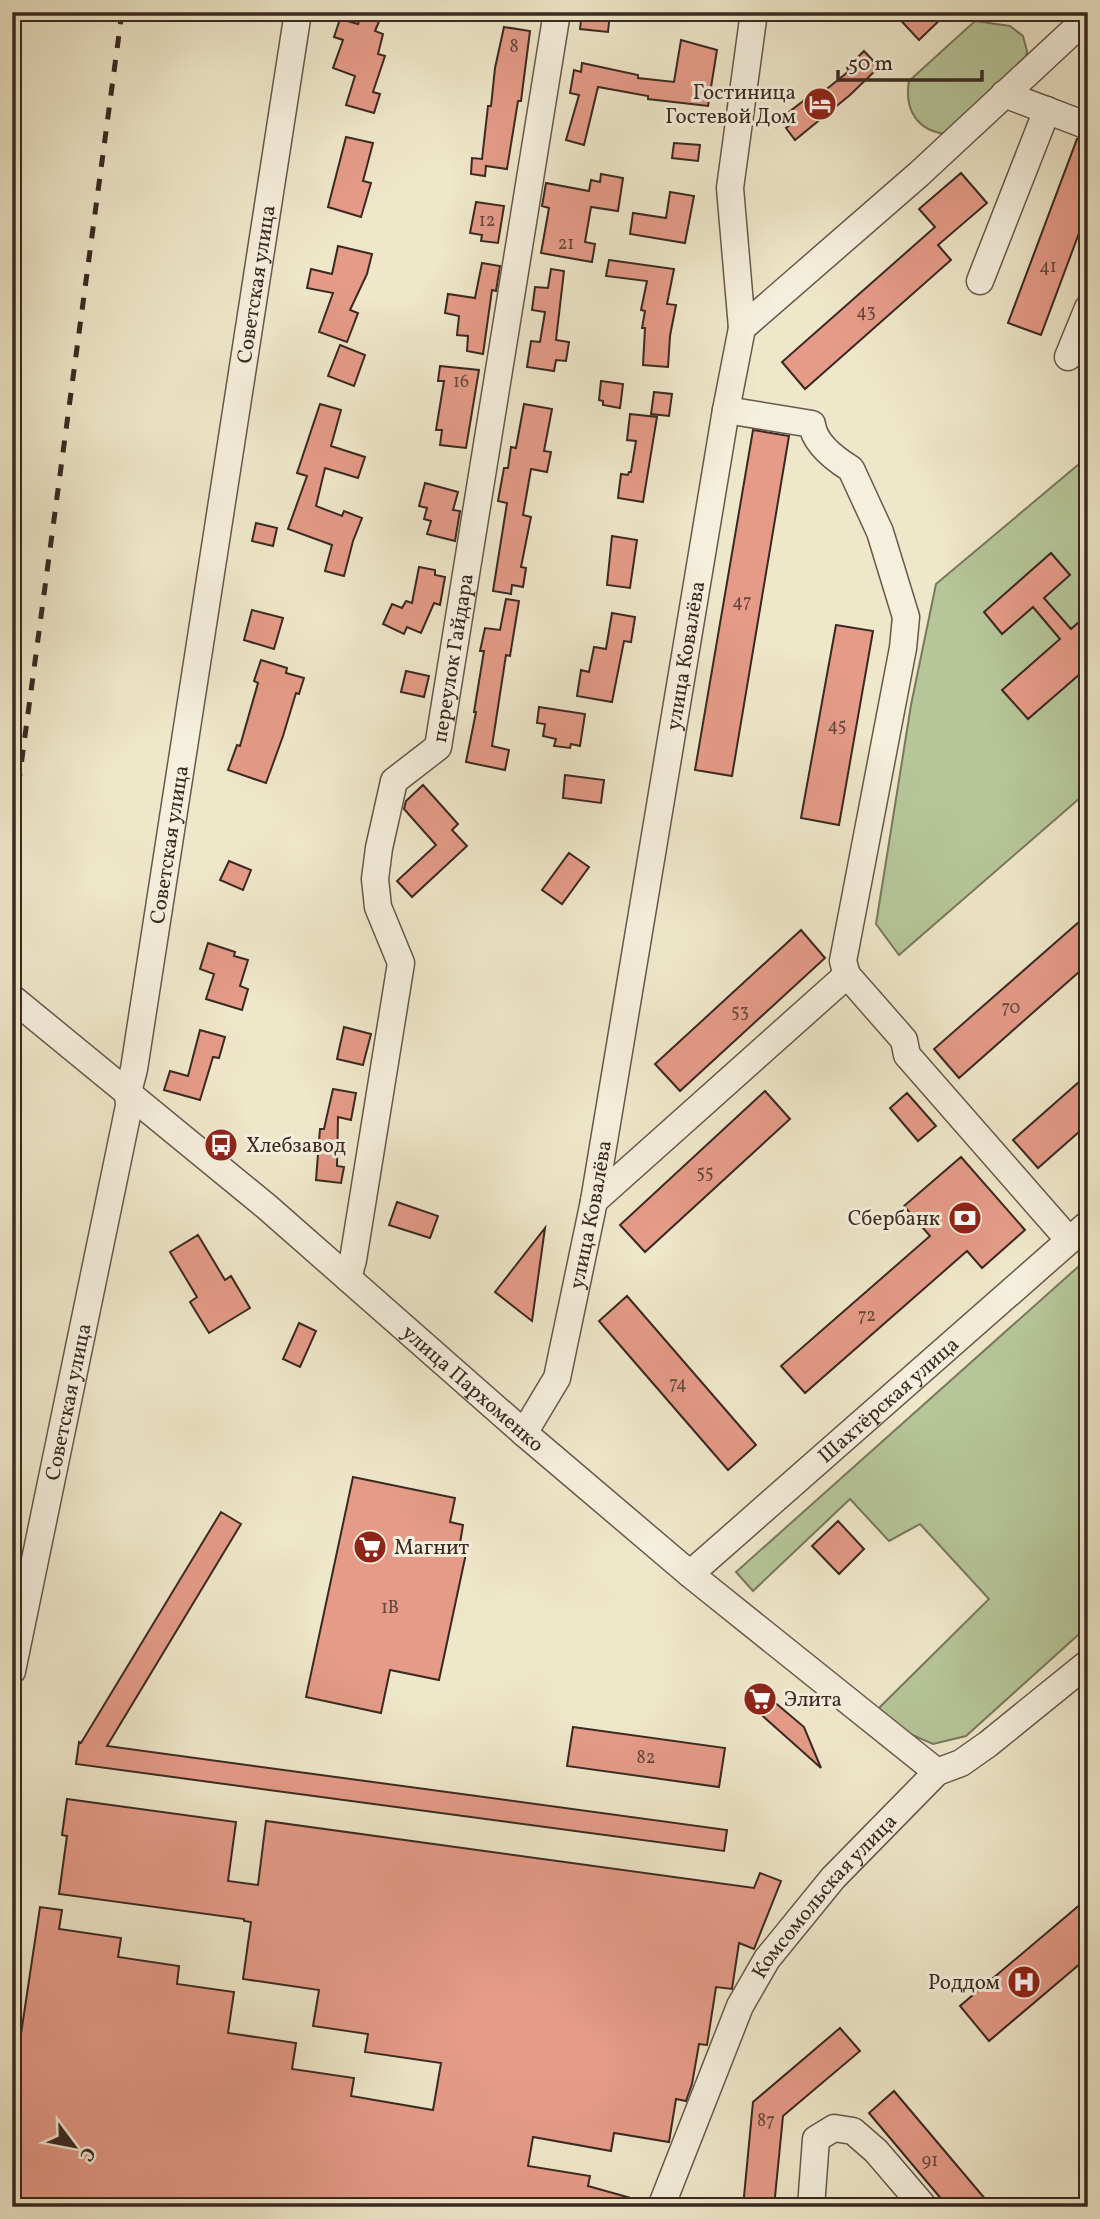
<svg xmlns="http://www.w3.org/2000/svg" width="1100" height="2219" font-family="Vollkorn,serif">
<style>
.green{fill:#b6c699;stroke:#78785e;stroke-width:2}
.building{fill:#e59b88;stroke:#3a2922;stroke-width:2}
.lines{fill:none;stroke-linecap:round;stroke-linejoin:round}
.minor-casing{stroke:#67584c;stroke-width:29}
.minor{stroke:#f5efdd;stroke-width:26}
.rail{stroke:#3a2922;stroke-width:5;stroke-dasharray:12 12;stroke-linecap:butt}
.labels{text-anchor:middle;stroke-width:6;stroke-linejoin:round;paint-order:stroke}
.number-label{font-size:18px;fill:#65463c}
.poi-label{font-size:21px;fill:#3a2922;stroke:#f5efdd;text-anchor:end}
.street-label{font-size:21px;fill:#3a2922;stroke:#f5efdd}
</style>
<rect width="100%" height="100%" fill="#efe7ca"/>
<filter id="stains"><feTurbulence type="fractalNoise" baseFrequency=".00286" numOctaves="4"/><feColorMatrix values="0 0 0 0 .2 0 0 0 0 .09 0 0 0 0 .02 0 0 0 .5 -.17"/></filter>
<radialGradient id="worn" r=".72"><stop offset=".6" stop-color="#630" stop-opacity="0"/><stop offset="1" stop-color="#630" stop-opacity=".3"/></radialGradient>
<path class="green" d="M975 21 1010 26 1023 36 1027 51 1024 66 946 134C917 131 904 109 909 81Z
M1085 459 1088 463V791L899 955 876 924 911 705 936 584Z
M1088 1258V1626L966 1736 933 1744 910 1734 878 1709 989 1599 920 1524 889 1541 850 1499 753 1591 736 1572Z"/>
<path class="building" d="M362 12H383L375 31 383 34 378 54 385 56 373 92 380 94 374 113 346 105 355 76 333 68 343 40 334 37 340 19 358 24Z
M582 12H610L608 32 580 29Z
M893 12H948L919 40Z
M504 27 530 31 521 101H518L507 169 486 166 485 176 471 174 472 158 482 159 488 106H491L495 68Z
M681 40 717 50 708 106 648 99V96L598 87 584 145 566 140 579 95 570 93 574 70 581 72 582 63 638 75V78L674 82Z
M864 51 879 67 850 95 795 140 786 128 796 120 789 112 815 92 818 96 849 71 847 68Z
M346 137 373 143 363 181 371 183 361 217 328 207Z
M1077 139 1088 141V209L1041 335 1008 323Z
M674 143 700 145 698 161 672 158Z
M961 173 987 203 938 245 951 260 805 389 782 362 935 227 919 209Z
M601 174 623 178 618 211 591 207 585 242 595 244 592 262 541 253 549 208 542 206 546 183 589 191 591 180 600 182Z
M670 192 694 196 685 243 630 234 633 213 666 218Z
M476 202 504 206 498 243 481 241 482 235 470 233Z
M338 246 372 254 367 274 350 310 358 313 347 342 319 332 333 293 307 288 311 269 332 274Z
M609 260 674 269 667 304 676 305 670 336 668 367 643 365 645 328H642L645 311 641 310 647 281 606 276Z
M482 263 500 266 496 291 492 290 483 354 467 351 468 336 457 335 459 316 445 313 448 294 475 298Z
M551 269 564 271 556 340 569 342 566 361 556 360 554 371 527 367 531 341 540 342 545 312 532 310 535 287 548 288Z
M340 345 365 355 354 386 328 376Z
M440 366 479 370 466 448 440 445 442 430H436L444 381H438Z
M601 381 623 384 620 408 603 405V401L599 400Z
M654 392 672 394 669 416 651 414Z
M320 404 341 410 331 446 365 457 358 478 325 468 316 506 342 516 344 511 362 518 353 541 344 576 325 571 332 545 288 529 307 476 297 473Z
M524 404 552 409 544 451 551 452 547 472 531 469 523 515 531 517 521 567 526 568 523 587 512 585 511 594 493 591 507 503 498 501 504 468H508L511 447 516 448Z
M630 414 657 417 643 502 618 498 621 474 628 475 629 472H631L636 441 627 440Z
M753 430 789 436 732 776 695 770Z
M425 483 458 492 453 510 460 511 455 541 427 534 431 521 424 519 427 508 419 506Z
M256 523 277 528 273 546 252 541Z
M612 536 637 540 630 588 607 585Z
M1051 553 1070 575 1044 598 1071 629 1088 614V667L1028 719 1002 690 1060 639 1033 607 1002 634 984 612Z
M419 567 435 570V575L445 577 440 605 434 603 421 633 407 627 404 634 383 624 392 604 402 608 406 601 412 603Z
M506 599 519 601 510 656 506 655 492 746 509 750 505 770 466 762 476 712H474L484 651H480L485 628 500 630Z
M252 610 283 618 274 649 244 640Z
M612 613 635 617 631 642 624 641 612 702 577 696 581 670 589 672 594 647 606 649Z
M836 625 873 631 839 825 801 818Z
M261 660 287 668 286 673 304 678 299 694 296 693 283 736 266 783 228 770 237 745 240 746 258 683 254 681Z
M406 671 429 676 424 697 401 692Z
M539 707 585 714 580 746 571 744 570 748 554 746 556 739 543 736 545 724 537 723Z
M565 775 604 780 601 803 563 798Z
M423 785 458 824 452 830 467 846 412 897 397 881 436 845 404 809 406 801Z
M569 853 589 867 562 904 542 890Z
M229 861 251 870 243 890 220 880Z
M1088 914V964L959 1078 934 1049Z
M801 930 825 958 680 1091 655 1064Z
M208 943 235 952 234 956 248 960 240 986 248 989 242 1010 206 999 214 974 200 969Z
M344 1027 371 1034 363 1065 337 1059Z
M200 1030 225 1037 219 1058 213 1057 200 1100 164 1090 170 1071 188 1076Z
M1088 1074V1124L1038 1168 1013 1140Z
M333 1089 356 1093 351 1120 338 1117 337 1166 344 1167 341 1183 316 1180 320 1129H324Z
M765 1091 790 1119 645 1252 620 1225Z
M907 1093 936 1126 918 1141 890 1108Z
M961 1157 1025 1230 982 1268 967 1251 805 1393 781 1366 930 1236 904 1206Z
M397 1202 438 1216 430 1238 389 1225Z
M545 1228 532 1321 495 1292Z
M198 1235 225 1280 231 1276 250 1308 209 1333 190 1302 197 1297 170 1252Z
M627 1296 756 1445 728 1470 599 1321Z
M299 1323 316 1331 300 1367 283 1359Z
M353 1477 455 1498 450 1522 463 1525 460 1543 468 1544 439 1680 390 1670 381 1713 306 1697Z
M221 1512 241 1524 107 1746 727 1830 724 1851 76 1764 79 1742 81 1743Z
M838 1521 864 1549 839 1574 812 1546Z
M759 1685 774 1697 772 1700 804 1727 821 1768 746 1701Z
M573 1727 725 1748 719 1787 567 1766Z
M67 1799 236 1822 228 1881 258 1885 266 1821 754 1888 760 1873 781 1881 754 1949 739 1943 732 1989 716 1987 707 2045 699 2044 692 2084 686 2101 676 2099 669 2142 614 2133 611 2151 533 2137 528 2166 590 2176 588 2186 645 2202 644 2207H12V2094L40 1907 62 1910 59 1929 121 1938 118 1957 179 1966 177 1984 234 1992 228 2033 296 2043 292 2069 354 2078 351 2096 433 2110 441 2063 365 2052 368 2034 313 2026 319 1990 243 1979 251 1922 244 1921V1919L59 1894 67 1836 62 1835Z
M1088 1898V1957L989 2041 960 2006Z
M840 2028 860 2051 783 2116 774 2207H743L753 2102Z
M894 2091 992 2207H948L869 2113Z"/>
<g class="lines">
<defs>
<g id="minor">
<path d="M1004 94 1088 126"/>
<path d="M980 281 1047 110"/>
<path d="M742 328 730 188 754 12"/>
<path d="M1068 357 1088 308"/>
<path d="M726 410 812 424C814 443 835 459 851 469L880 532 906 617 903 648 843 961 847 975 904 1040 907 1055 1069 1240"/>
<path id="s1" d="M12 998 267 1207 524 1433 690 1574 937 1772"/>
<path d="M594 1201 847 975"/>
<path id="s2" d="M348 1278 353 1260 401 963 378 907 375 879 379 848 394 781 438 747 557 12"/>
<path id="s3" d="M524 1433 557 1378 594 1201 726 410 742 328 919 174 1088 17"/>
<path id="s4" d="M690 1574 1088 1224"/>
<path id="s5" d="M12 1671 129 1106 128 1092 134 1069 298 12"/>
<path id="s6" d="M661 2207 740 2006 767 1959 833 1878 937 1772 961 1763 988 1744 1088 1663"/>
<path d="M811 2207 816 2139 834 2128 853 2131 876 2151 924 2207"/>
</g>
</defs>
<use href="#minor" class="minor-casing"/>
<use href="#minor" class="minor"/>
<path class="rail" d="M12 833 122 12"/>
</g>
<defs>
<symbol id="hotel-disc" viewBox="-11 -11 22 22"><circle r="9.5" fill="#8f2418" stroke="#f5efdd"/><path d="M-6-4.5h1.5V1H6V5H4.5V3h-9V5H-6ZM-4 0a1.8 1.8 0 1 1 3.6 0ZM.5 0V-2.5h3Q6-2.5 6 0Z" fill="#fff"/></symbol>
<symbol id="bus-disc" viewBox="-11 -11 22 22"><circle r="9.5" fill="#8f2418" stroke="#f5efdd"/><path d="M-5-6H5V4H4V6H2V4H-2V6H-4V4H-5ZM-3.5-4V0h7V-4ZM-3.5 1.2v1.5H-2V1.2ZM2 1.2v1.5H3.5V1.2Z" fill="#fff"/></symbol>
<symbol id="bank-disc" viewBox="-11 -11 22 22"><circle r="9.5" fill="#8f2418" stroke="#f5efdd"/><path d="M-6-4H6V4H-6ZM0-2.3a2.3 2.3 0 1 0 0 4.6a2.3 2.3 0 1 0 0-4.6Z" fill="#fff"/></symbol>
<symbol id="supermarket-disc" viewBox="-11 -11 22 22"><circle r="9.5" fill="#8f2418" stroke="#f5efdd"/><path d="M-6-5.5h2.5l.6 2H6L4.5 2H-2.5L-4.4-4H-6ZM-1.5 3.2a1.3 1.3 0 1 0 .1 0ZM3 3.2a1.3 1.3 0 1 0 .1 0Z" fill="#fff"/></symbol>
<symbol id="hospital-disc" viewBox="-11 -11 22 22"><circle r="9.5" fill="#8f2418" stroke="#f5efdd"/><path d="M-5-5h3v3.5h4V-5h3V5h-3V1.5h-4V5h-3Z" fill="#fff"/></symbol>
</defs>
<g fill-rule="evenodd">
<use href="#hotel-disc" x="801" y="85" width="38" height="38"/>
<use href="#bus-disc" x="202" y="1126" width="38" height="38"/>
<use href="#bank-disc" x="946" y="1199" width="38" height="38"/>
<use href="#supermarket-disc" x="351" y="1528" width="38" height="38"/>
<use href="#supermarket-disc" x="741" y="1680" width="38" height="38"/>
<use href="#hospital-disc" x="1005" y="1963" width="38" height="38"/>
</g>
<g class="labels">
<g class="number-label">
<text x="514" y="52">8</text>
<text x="487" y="226">12</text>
<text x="566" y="249">21</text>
<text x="1048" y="272">41</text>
<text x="866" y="317">43</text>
<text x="461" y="387">16</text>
<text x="742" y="607">47</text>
<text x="837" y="731">45</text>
<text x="1011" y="1013">70</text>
<text x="740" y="1017">53</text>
<text x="705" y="1178">55</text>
<text x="867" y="1321">72</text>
<text x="678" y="1389">74</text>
<text x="390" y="1613">1В</text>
<text x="646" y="1763">82</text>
<text x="766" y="2126">87</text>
<text x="930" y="2166">91</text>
</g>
<g class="poi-label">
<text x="796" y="99">Гостиница<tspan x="796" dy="24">Гостевой Дом</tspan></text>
<text x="246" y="1152" text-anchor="start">Хлебзавод</text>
<text x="940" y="1225">Сбербанк</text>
<text x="394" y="1554" text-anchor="start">Магнит</text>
<text x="784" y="1706" text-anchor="start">Элита</text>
<text x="1000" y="1989">Роддом</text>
</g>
<g class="street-label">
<text dy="7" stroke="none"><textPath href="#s5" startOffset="1409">Советская улица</textPath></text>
<text dy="7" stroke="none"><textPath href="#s3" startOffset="798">улица Ковалёва</textPath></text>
<text dy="7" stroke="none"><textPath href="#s2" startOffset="654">переулок Гайдара</textPath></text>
<text dy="7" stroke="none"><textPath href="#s5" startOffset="842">Советская улица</textPath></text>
<text dy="7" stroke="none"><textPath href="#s3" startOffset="231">улица Ковалёва</textPath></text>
<text dy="7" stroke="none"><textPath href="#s1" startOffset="604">улица Пархоменко</textPath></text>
<text dy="7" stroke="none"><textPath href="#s4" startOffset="264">Шахтёрская улица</textPath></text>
<text dy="7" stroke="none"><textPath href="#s5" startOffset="275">Советская улица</textPath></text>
<text dy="7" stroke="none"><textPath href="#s6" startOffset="355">Комсомольская улица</textPath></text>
</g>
</g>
<rect width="1100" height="2219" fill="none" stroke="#efe7ca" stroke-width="42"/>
<rect x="14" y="14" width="1072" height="2191" fill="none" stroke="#3a2922" stroke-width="3.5"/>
<rect x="21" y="21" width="1058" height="2177" fill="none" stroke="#3a2922" stroke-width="2"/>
<g transform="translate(74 2146) rotate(122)" stroke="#f5efdd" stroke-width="5" paint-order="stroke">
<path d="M0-5L12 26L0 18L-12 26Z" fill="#3a2922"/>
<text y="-10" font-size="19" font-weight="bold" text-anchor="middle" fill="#3a2922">С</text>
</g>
<path d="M838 70v10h144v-10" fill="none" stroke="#3a2922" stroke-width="3.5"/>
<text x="848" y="70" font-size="21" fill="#3a2922" stroke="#f5efdd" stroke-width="5" paint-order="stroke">50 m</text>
<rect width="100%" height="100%" filter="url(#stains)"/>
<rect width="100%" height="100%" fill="url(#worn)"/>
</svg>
